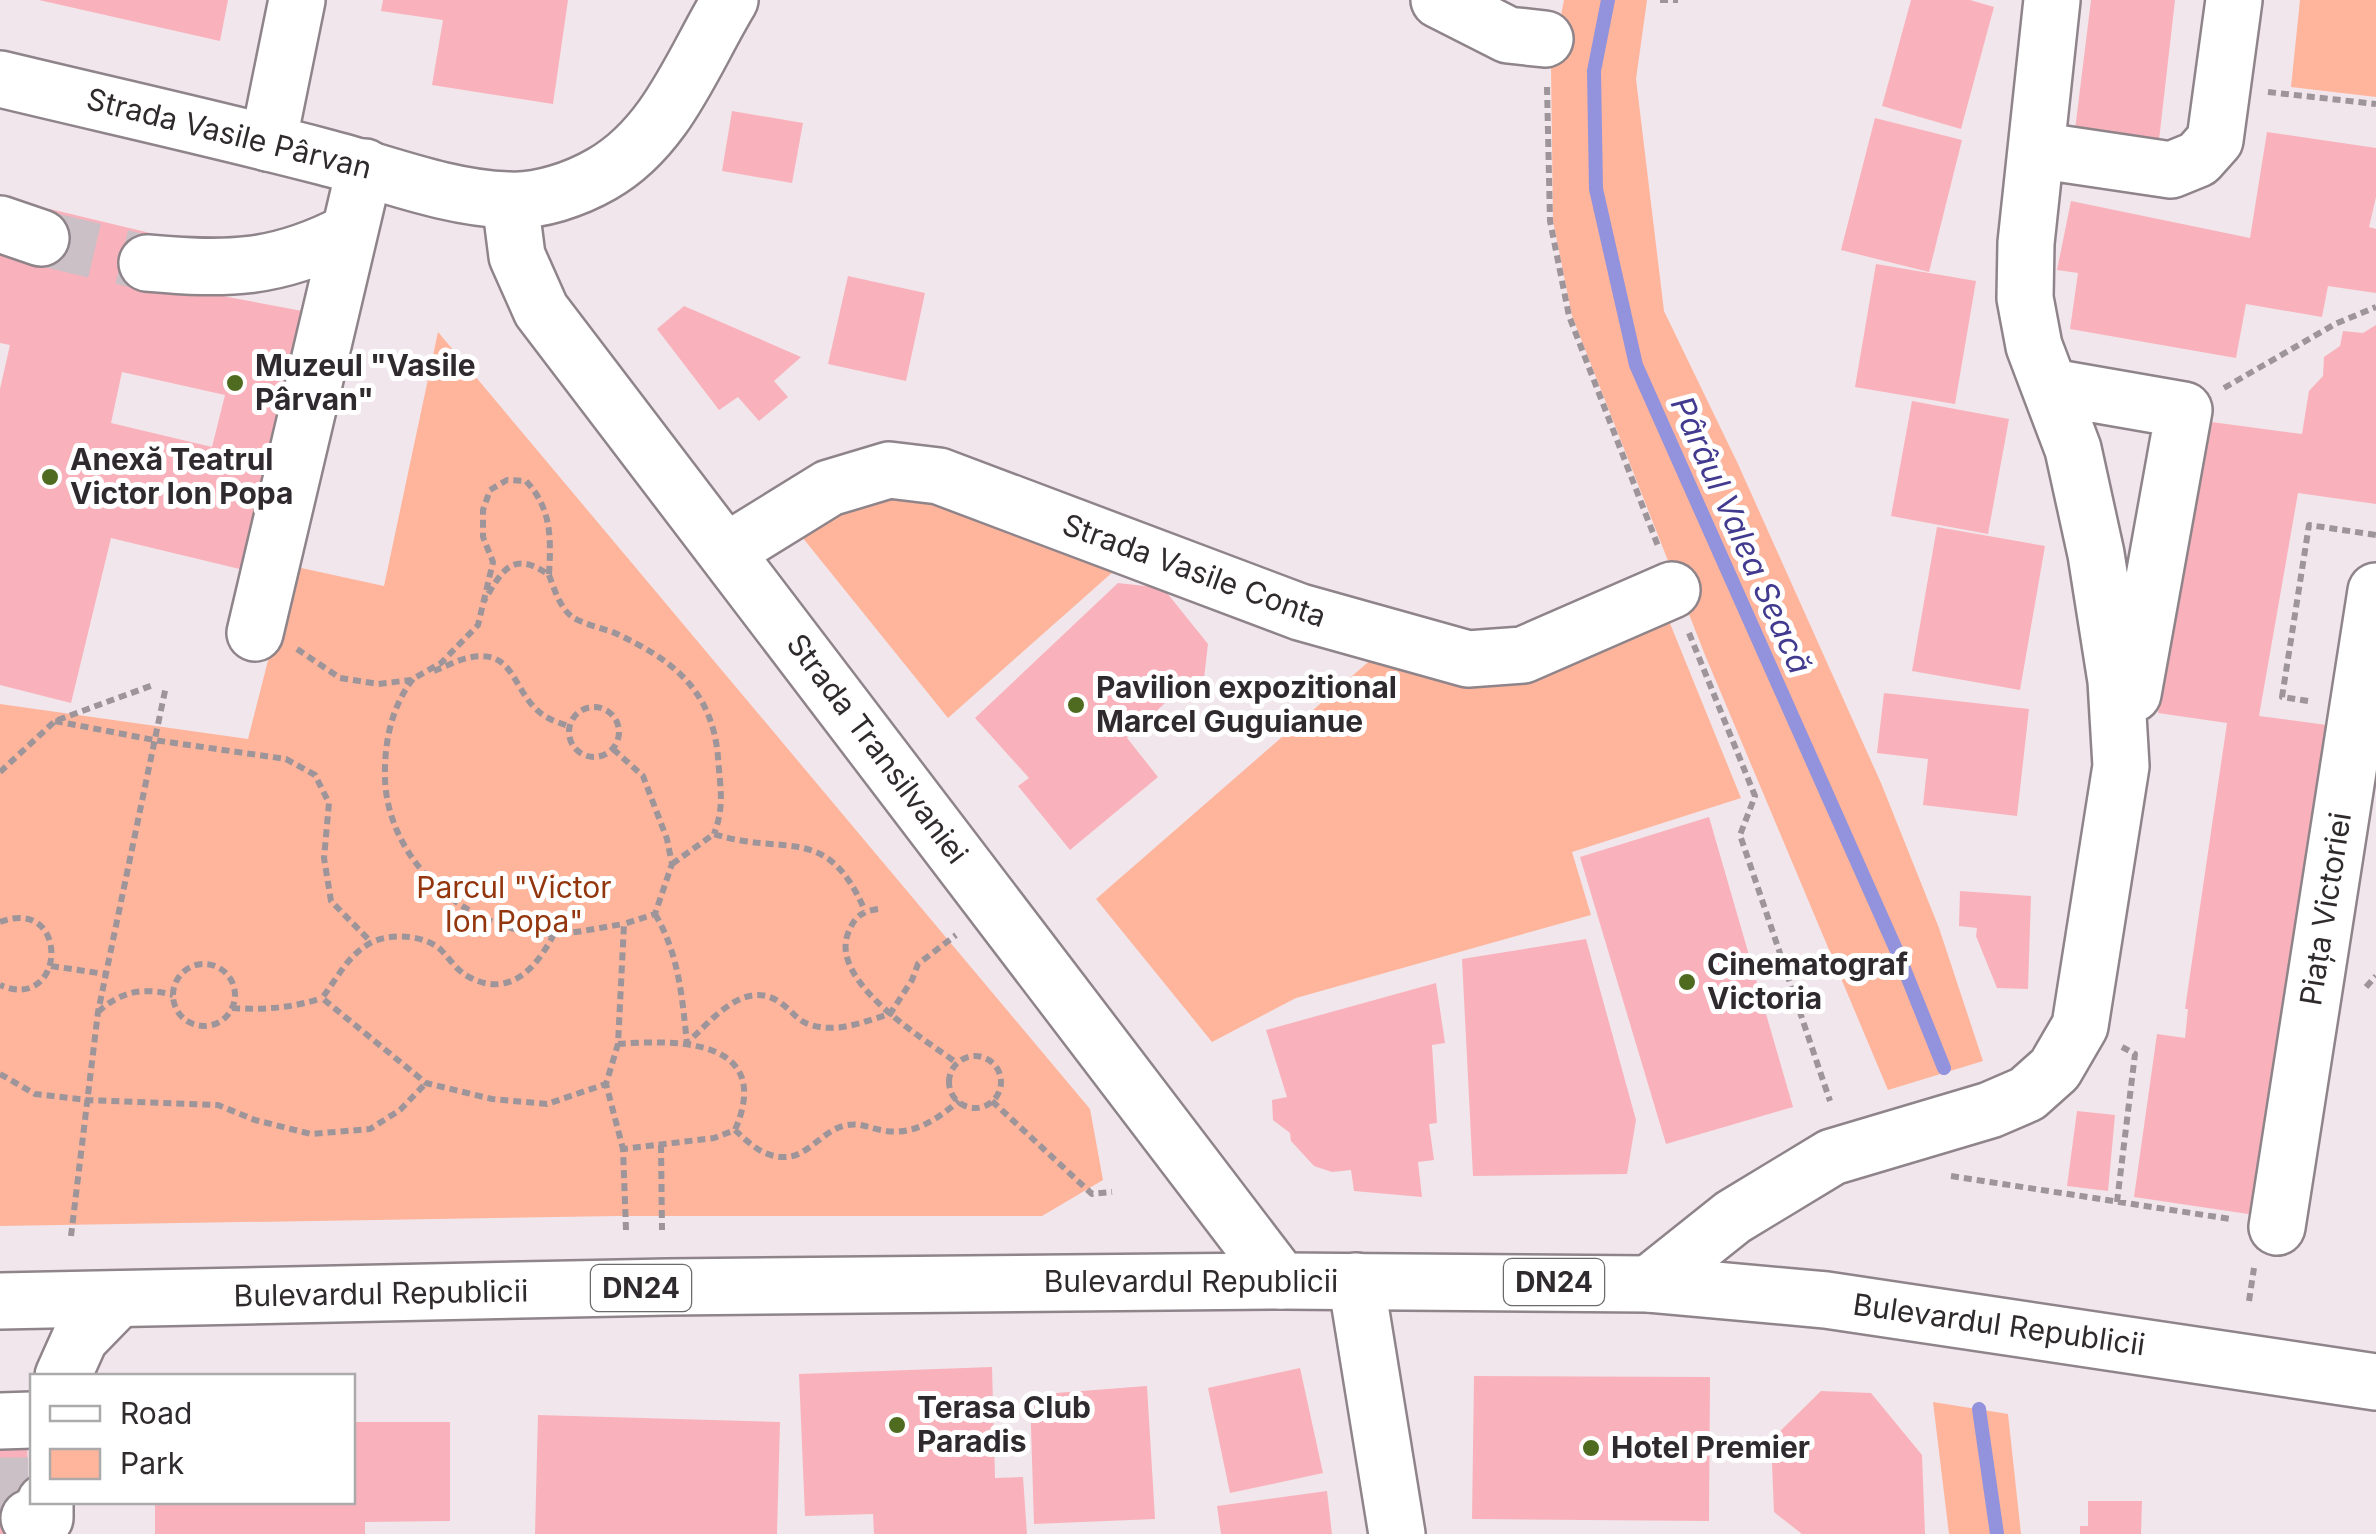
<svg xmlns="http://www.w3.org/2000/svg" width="2376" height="1534" font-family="Inter,sans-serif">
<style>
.green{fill:#feb59c}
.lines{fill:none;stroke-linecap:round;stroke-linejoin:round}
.stream{stroke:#9293dc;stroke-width:14}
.building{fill:#f9b2bb;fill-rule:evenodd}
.minor-tunnel{stroke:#cac0c6;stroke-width:55;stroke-dasharray:55 28;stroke-linecap:butt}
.minor-casing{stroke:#8e848a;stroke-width:60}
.major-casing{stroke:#8e848a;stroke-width:60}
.path{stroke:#9d959a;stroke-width:6;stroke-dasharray:8 5;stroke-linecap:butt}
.minor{stroke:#fff;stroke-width:55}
.major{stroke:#fff;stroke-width:55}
.poi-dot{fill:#4e6b1f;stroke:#fff;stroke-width:4}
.labels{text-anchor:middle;stroke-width:10;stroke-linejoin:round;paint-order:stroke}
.shield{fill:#fff;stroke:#6d6a6c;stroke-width:2.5}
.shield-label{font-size:28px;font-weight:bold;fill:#2f2a2d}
.street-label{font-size:30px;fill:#2f2a2d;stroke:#fff}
.poi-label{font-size:30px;font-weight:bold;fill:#2f2a2d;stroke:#fff;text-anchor:start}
.park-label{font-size:30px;fill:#93350d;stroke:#fff}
.water-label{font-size:32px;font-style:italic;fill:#413a8f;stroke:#fff}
</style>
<rect width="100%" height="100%" fill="#f1e6ec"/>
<path class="green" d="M1564 0H1647L1636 79 1664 311 1738 464 1881 783 1939 928 1983 1061 1888 1090 1705 655 1572 316 1553 221 1551 67Z
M2300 0H2376V97L2291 87Z
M438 332 1090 1109 1103 1180 1042 1216H617L0 1226V704L248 739 292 566 384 586Z
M878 490 939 494 1123 563 948 718 798 532Z
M1667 616 1741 798 1572 852 1591 915 1296 998 1212 1042 1096 899 1382 650Z
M1933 1402 2008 1414 2021 1534H1949Z"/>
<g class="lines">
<path class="stream" d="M1608 0 1594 71 1596 189 1636 365 1899 956 1944 1068
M1979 1409 1997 1534"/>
</g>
<path class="building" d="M39 0H228L220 41Z
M383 0H568L553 104 432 85 443 20 381 11Z
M1911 0H1970L1994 7 1961 129 1882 106Z
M2091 0H2175L2158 149 2074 138Z
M732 111 803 123 792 183 722 171Z
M1875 118 1962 140 1929 272 1841 250Z
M2267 132 2376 148V197L2369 227 2376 229V293L2328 286 2322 317 2246 304 2236 358 2070 329 2078 273 2057 270 2071 201 2250 238Z
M50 209 150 233 142 281 313 313 252 572 111 538 71 703 0 685V389L10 345 0 343V255L37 264ZM122 372 225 395 212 447 111 423Z
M1876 264 1976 281 1955 404 1855 387Z
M848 276 925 293 906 381 828 364Z
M684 306 801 357 774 381 788 397 759 421 738 397 719 410 657 329Z
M2376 325V504L2298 493 2259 716 2334 726 2255 1215 2134 1197 2157 1034 2185 1038 2188 1009H2185L2227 723 2158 713 2204 421 2302 434 2309 391 2323 376 2324 357 2340 346 2343 331 2363 333Z
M1912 401 2009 419 1988 534 1891 516Z
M1937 527 2045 546 2020 690 1912 671Z
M1118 583 1163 588 1208 644 1203 687 1177 692 1127 738 1158 777 1070 850 1018 786 1029 778 975 718Z
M1884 693 2029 709 2017 816 1923 805 1928 759 1877 753Z
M1709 817 1793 1107 1666 1144 1580 857Z
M1960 891 2031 896 2028 989 1997 988 1976 936 1977 928 1959 926Z
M1586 939 1636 1120 1627 1174 1473 1176 1462 959Z
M1436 983 1445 1043 1432 1045 1437 1123 1429 1124 1434 1160 1418 1162 1422 1197 1354 1191 1351 1170 1332 1172 1314 1166 1291 1141 1290 1133 1273 1120 1272 1100 1287 1097 1266 1030Z
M2077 1111 2115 1115 2108 1191 2067 1186Z
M992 1367 995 1478 1023 1477 1027 1534H874L873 1514 805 1516 799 1374Z
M1300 1368 1323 1473 1230 1493 1208 1388Z
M1474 1376 1710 1377 1709 1521 1472 1519Z
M1147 1386 1155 1519 1034 1524 1030 1395Z
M1821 1391 1871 1393 1922 1455 1925 1534H1802L1774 1512 1771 1440Z
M538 1415 780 1422 777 1534H535Z
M352 1422H450V1521L365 1522V1534H155V1502H352Z
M0 1434H27L29 1534H0Z
M1327 1491 1332 1534H1221L1217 1506Z
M2088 1501H2142L2141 1534H2080V1526H2088Z"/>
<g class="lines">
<path class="minor-tunnel" d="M41 238 147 263
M0 1485H28"/>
<defs>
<path id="minor" d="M1439 0 1508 35 1545 39
M268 143 297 0
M2036 150 2171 170 2198 159 2215 140 2234 0
M510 201 517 256 541 310 1281 1281
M0 224 41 238
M147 263C227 270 276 270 349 232
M2052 387 2184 410 2133 694
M727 551 829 488 889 470 939 476 1300 612 1468 659 1523 655 1672 590
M255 633 365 167
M2277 1227 2376 591
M1356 1281 1397 1534
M1649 1284 1733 1217 1832 1157 1990 1110 2027 1094 2055 1069 2080 1026 2121 766 2116 681 2096 554 2073 449 2034 346 2025 298 2026 243 2052 0
M63 1376 80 1338 117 1300
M0 1421 32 1420
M29 1518H45V1502"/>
<path id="major" d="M0 79C108 105 216 129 324 157 383 172 446 198 508 200 539 202 576 189 602 174 667 137 693 61 730 0
M0 1301 668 1287 1281 1281 1649 1284 1826 1300 2376 1382"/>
</defs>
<use href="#minor" class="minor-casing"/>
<use href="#major" class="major-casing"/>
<path class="path" d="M1660 0H1678
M1547 87 1550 221 1569 316 1658 546
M2268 92 2376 104
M2224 388 2335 324 2376 307
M549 575C554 588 559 606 571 616 582 624 602 628 615 633 673 660 712 690 718 757 720 788 725 805 714 834
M1689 633 1755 796 1740 835 1830 1101
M297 649 340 678 378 684 411 680 441 663 478 625 493 562 483 537V510L490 490 507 480 526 481C552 509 551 538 549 575 512 549 502 571 484 601
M434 671C446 666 460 659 472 657 511 650 513 685 534 707 544 718 556 722 569 726
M413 679C391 707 384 744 385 779 388 864 471 935 555 934 578 933 602 927 624 924
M2308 701 2282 697 2309 525 2376 535
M569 732a25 25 0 1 1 50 0a25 25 0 1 1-50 0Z
M55 721 154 740 286 759 315 775 329 803 324 858 331 901 370 941
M613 749 643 776 667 839 672 864 655 914 624 924 618 1044 606 1084 623 1149
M0 772 55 721 153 685
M672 864 714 834C785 857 827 822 865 911
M878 909C863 911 855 916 849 931 826 980 924 1039 957 1063
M655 914C679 954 682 997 687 1043 711 1021 745 977 781 1003 796 1014 798 1024 820 1027 843 1031 869 1020 890 1014L912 980 918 964 956 935
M0 922C71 895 66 1014 0 985
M554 934C537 967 510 999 469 977 457 971 450 959 441 950 424 934 386 932 367 945 347 957 336 980 322 998L426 1083 492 1099 547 1104 606 1084
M173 995a31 31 0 1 1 62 0a31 31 0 1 1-62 0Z
M51 966 105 974
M2366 987 2376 976
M232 1008C264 1010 292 1008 322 998
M98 1012C121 991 143 987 173 995
M618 1044C680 1039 774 1040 735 1130
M949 1082a26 26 0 1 1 52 0a26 26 0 1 1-52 0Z
M0 1074 35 1094 87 1100 218 1105 255 1120 311 1134 370 1129 400 1110 426 1083
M992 1101 1092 1194 1112 1192
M661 1145 662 1230
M1951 1176 2230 1219
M2117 1202 2135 1054 2122 1047
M626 1230 623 1149 714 1138 735 1130C749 1143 762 1156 782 1157 806 1159 821 1132 843 1126 859 1122 866 1127 881 1130 912 1137 936 1120 959 1101
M71 1236 98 1012 166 686
M2249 1301 2254 1268"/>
<use href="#minor" class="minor"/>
<use href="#major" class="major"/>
</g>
<g class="poi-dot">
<circle cx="235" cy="383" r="10"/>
<circle cx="50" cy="477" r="10"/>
<circle cx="1076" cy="705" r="10"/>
<circle cx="1687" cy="982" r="10"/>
<circle cx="897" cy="1425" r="10"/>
<circle cx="1591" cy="1448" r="10"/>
</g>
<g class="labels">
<g class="shield">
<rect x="1504" y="1259" width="100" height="46" rx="8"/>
<rect x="591" y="1265" width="100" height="46" rx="8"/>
</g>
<g class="shield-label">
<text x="1554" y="1292">DN24</text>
<text x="641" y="1298">DN24</text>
</g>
<g class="street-label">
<text transform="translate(229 134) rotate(14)" y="10">Strada Vasile Pârvan</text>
<text transform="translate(1194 571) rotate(20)" y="10">Strada Vasile Conta</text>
<text transform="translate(877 749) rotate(53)" y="10">Strada Transilvaniei</text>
<text transform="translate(2326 909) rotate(-81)" y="10">Piața Victoriei</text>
<text x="1191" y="1292">Bulevardul Republicii</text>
<text transform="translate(381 1294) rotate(-1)" y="10">Bulevardul Republicii</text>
<text transform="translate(1999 1325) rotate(8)" y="10">Bulevardul Republicii</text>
</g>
<g class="poi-label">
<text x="255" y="376">Muzeul "Vasile<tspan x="255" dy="34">Pârvan"</tspan></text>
<text x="70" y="470">Anexă Teatrul<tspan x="70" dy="34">Victor Ion Popa</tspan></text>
<text x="1096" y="698">Pavilion expozitional<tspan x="1096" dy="34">Marcel Guguianue</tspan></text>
<text x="1707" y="975">Cinematograf<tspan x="1707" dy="34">Victoria</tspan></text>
<text x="917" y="1418">Terasa Club<tspan x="917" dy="34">Paradis</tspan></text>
<text x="1611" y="1458">Hotel Premier</text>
</g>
<g class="park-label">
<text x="514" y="898">Parcul "Victor<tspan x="514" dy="34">Ion Popa"</tspan></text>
</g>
<g class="water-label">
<text transform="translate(1741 535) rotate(66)" y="11">Pârâul Valea Seacă</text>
</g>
</g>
<rect x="30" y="1374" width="325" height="130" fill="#ffffff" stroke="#acaaab" stroke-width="2.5"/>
<rect x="50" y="1406" width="50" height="15" fill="#ffffff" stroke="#acaaab" stroke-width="2.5"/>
<text x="120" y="1424" font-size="30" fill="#2f2a2d">Road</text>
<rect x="50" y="1449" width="50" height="30" fill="#feb59c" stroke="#acaaab" stroke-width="2.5"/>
<text x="120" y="1474" font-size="30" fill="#2f2a2d">Park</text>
</svg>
